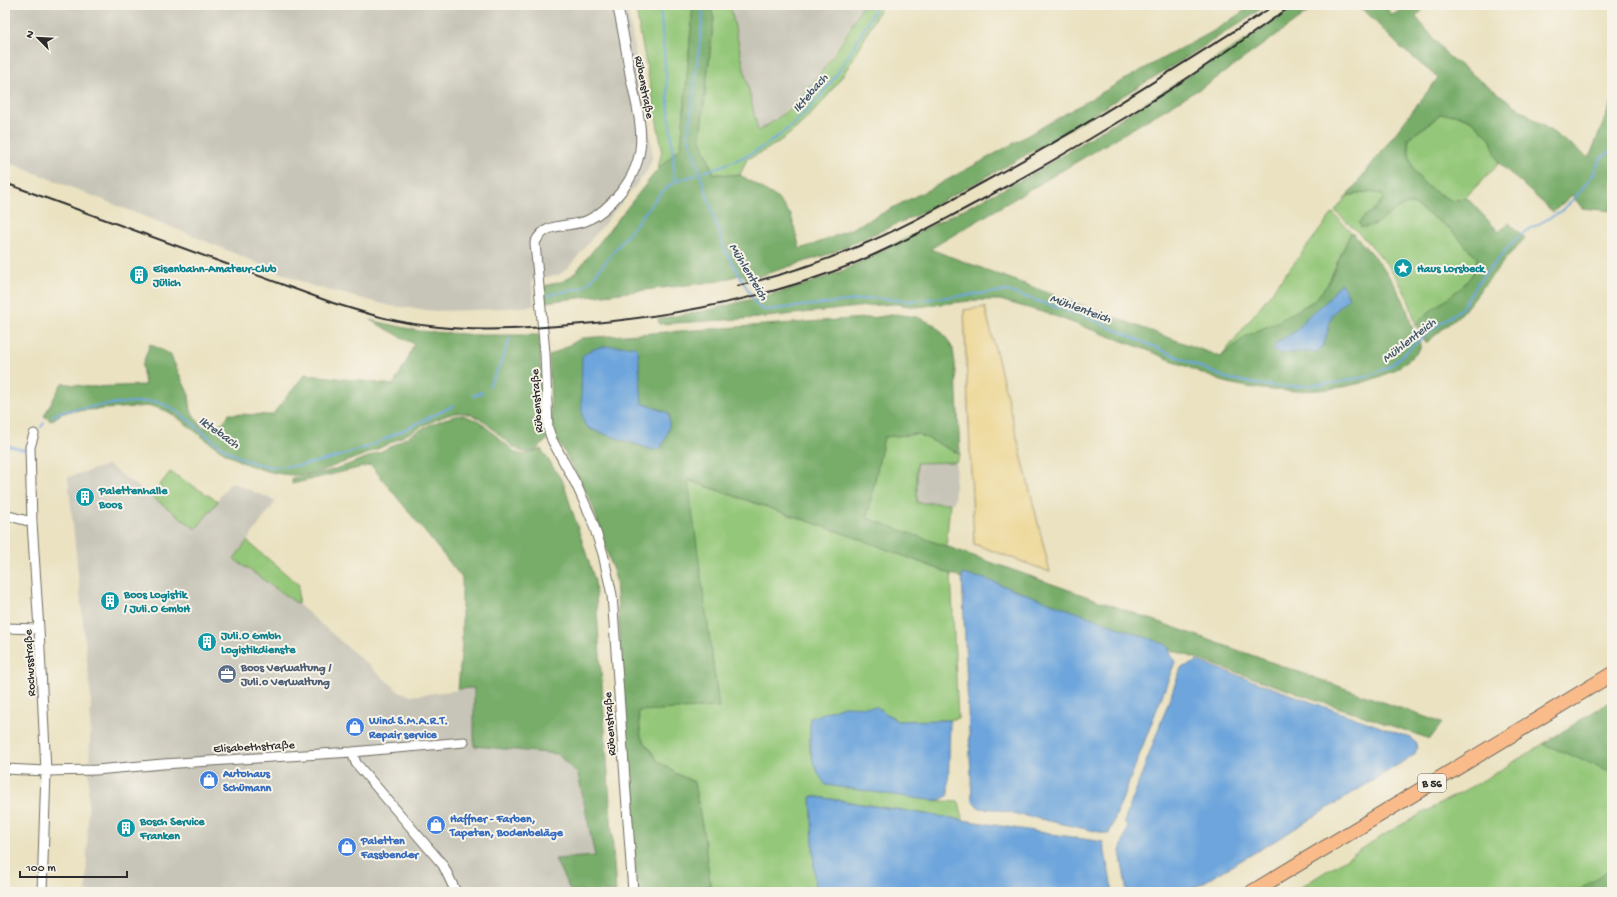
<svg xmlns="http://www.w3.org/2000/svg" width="1617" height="897" font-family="'Gochi Hand',sans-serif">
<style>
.industrial{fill:#c7c5b8}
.green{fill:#94c779;stroke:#607952}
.forest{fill:#77ac69;stroke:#516c4a;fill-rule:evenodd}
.sand{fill:#eeda9e;stroke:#8c8264}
.water{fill:#6da5dc;stroke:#4c6884}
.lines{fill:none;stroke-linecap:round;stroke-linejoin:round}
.stream{stroke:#6da5dc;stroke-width:2}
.street-casing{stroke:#6e6b60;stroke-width:11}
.primary-casing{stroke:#6e6b60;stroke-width:16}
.street{stroke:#fff;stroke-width:9}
.primary{stroke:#fabb8b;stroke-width:14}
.rail{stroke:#2b2b2b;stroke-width:2}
.labels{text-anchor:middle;stroke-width:4;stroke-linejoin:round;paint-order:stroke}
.shield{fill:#f7f3e8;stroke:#686764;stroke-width:1}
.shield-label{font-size:11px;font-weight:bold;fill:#2b2b2b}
.street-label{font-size:12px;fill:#2b2b2b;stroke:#f7f3e8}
.culture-label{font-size:12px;font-weight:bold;fill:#0d838f;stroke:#f7f3e8;text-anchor:start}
.service-label{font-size:12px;font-weight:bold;fill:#4e5e75;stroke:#f7f3e8;text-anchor:start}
.shop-label{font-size:12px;font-weight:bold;fill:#366cbe;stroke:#f7f3e8;text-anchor:start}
.water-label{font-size:13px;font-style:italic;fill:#425669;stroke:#f7f3e8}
</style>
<rect width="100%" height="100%" fill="#f7f3e8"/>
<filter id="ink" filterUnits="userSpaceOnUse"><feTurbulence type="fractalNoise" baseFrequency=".025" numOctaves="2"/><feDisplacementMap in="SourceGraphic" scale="8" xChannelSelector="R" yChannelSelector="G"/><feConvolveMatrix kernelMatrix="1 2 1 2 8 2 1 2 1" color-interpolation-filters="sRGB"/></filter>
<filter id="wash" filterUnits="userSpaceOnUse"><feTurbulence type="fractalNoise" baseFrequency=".012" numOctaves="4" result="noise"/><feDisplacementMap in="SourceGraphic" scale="16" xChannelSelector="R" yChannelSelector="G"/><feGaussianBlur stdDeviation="0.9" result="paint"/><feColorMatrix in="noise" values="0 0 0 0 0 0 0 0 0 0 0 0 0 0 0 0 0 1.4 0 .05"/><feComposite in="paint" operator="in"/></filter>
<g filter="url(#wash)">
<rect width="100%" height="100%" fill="#eae2c1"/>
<path class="industrial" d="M5 5H627L652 147V158L648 170 569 267 559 275 532 280 534 306 477 310 435 311 391 306 312 286 191 235 5 161Z
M730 5H863L818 77 797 100 768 126 758 131Z
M956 462 954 503H917V463Z
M108 465 196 529 231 482 276 501 234 559 298 604 397 690 411 696 474 688V746L557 754 578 774 595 856 556 859 571 892H86L91 700 68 477Z"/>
<path class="green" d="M635 5H693L681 147 658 169 662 149Z
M710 5H730L758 131C805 106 838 50 863 5H882C870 26 860 50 846 70 822 107 789 142 747 159L740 175 714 174 700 137 714 19Z
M1441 114 1458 115 1472 121 1490 138 1499 163 1466 197 1453 201C1421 186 1409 175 1408 138L1425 127Z
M1368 192 1382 194 1383 199 1373 211 1364 217 1398 209 1406 204H1413L1449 228 1477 258C1476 289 1433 302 1416 325 1413 314 1410 303 1405 293 1389 260 1361 235 1335 211L1347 196Z
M1333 213 1351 232 1327 285 1315 300 1279 321 1246 336 1221 357Z
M918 434 960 454 956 462 917 463V503H950L946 547 867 518 884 437Z
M170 472 218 501 196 529 151 496Z
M687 480 857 538 951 574 958 718 950 720 897 721 892 716 810 718V752L813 761 928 800 959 802 963 820 812 796 815 892H711L704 837 694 782 677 774 658 761 641 737 638 710 719 707Z
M247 541 299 585 298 604 234 559Z
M1612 701V892H1293L1392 830 1489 777 1543 744 1545 745Z"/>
<path class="forest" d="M693 5H710L714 19 700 137 714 174 740 175 776 197 791 215 800 249C836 238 869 220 902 203 1008 151 1107 86 1212 32L1253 5H1267L1186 58 1124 95 1062 134 1017 160 917 215 829 254 747 280 742 274 720 281 545 302 544 286 564 281 575 273 658 169 681 147Z
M1298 5H1318L1211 82 930 249 1221 357 1246 336 1279 321 1315 300 1328 284 1351 232C1372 253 1390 274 1403 300 1408 310 1409 320 1413 330 1416 336 1421 342 1420 349 1414 355 1407 362 1399 367 1352 396 1273 396 1221 381L1147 350 1049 314 1000 300H978L916 307 895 304 877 305 757 318 659 324 658 319 709 310 796 288 842 271 1029 176 1247 39Z
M1356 5H1384L1392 15 1400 11 1406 5H1428L1416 17 1448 56 1485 84 1589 158 1612 101V211L1582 208 1572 195 1553 212 1499 163 1490 138 1472 121 1458 115 1441 114 1425 127 1408 138C1408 173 1422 187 1453 201L1466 197 1499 232 1509 223 1525 238 1507 257 1462 313 1426 343 1416 325C1433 302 1476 289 1477 258L1449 228 1413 204C1394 203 1382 229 1361 227L1359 223 1364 217 1373 211 1383 199 1382 194 1368 192 1347 196 1438 78 1399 46 1367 13Z
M895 314 917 317 935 325 945 336 953 349 956 372 960 454 918 434 884 437 867 518 1442 723 1430 739 951 574 857 538 688 480 719 707 638 711 641 737 658 761 677 774 694 782 704 836 711 892H637L616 580 592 504 564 451 552 432 549 356 582 338 879 317ZM582 383 657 408 668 413 670 417 653 450 589 429 584 424Z
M370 320 419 331 478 335H539L543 414 547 440C542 444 536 451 530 452 509 457 487 408 455 413 436 417 405 436 386 445 370 453 353 459 336 465 328 468 319 473 310 474 286 478 256 470 234 458 213 447 195 430 175 416L167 411 151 406 71 411 61 414 51 421 44 416 62 383 89 387 145 385 142 366 150 344 170 354 189 395 191 411 202 427 223 423 229 414 272 415 305 374 393 385 406 363 414 344Z
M463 415 479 421 516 453C528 457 530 452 541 449L563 482 595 581 616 892H571L555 859 595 856 578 774 557 754 474 746V688L458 689 462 643V578L371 465 292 484V478C323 475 353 464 382 451 404 440 439 416 463 415Z
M1612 700V772L1543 744Z
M1612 868V892H1576Z"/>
<path class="sand" d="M985 307 1050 572 974 544 964 310Z"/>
<path class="water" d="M1341 283 1349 297 1332 315 1324 345 1317 352H1298L1282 354 1273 351 1276 343 1296 331 1309 315 1327 301Z
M635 346 638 350 642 403 668 413C672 425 666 437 661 448L653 450 593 430C590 429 587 427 585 425 579 415 582 370 582 357 593 343 618 347 635 346Z
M962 574 985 579 1167 645 1175 662 1109 834 994 809 979 808 972 800Z
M1198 661 1411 738 1416 743 1417 749 1414 755 1278 839 1187 892H1127L1120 851 1128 826 1124 822 1181 668Z
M844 706 877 707 897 721 950 720 948 796 939 800H928L826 785C808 762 810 746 810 718Z
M811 796 1103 842 1113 892H815Z"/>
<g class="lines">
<path class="stream" d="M660 5 675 181
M702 5 703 16 688 136 724 248 755 302 761 309 767 310 875 298 910 301 1007 291 1086 317 1226 378 1257 384 1285 387 1335 383 1369 376 1390 366 1429 332 1461 309 1479 281 1515 240 1526 231 1562 211 1578 194 1593 175 1600 159 1612 150
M704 172C723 165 744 159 761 148 820 111 845 64 877 5
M549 295 581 288 588 284 659 195 675 181 696 175
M499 367 510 338
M489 386 498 369
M473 396 482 392
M52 417 59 412C85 408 111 403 137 402 144 402 152 401 158 402 176 407 200 430 215 442 256 473 286 471 333 458 349 453 364 449 379 442
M41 427 44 423
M383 440 453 406
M5 445 24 450 27 446"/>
</g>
</g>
<g filter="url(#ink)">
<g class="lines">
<defs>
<path id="street" d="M617 5C623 27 626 51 630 74 639 119 653 153 620 193 611 204 601 214 588 220 569 229 545 220 535 243L545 353 548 428 552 440 576 484 591 517 603 554 612 595 633 892
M34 434 30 447 32 522 39 629 46 771 42 892
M5 515 32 522
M5 628 39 629
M352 752 356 763 443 865 456 892
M5 769 46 771 96 770 163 764 352 752 464 742"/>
<path id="primary" d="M1252 892 1612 674"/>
</defs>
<use href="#street" class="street-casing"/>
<use href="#primary" class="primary-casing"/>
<use href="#street" class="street"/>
<use href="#primary" class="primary"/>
<path class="rail" d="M5 183 333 303C365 313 397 323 430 326 477 332 524 329 571 325 660 318 747 303 832 272 876 256 917 234 959 212 1029 175 1097 136 1163 94 1207 66 1250 35 1293 5
M737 286C779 276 820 263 859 246 902 229 942 205 982 183 1083 128 1179 66 1275 5"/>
</g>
</g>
<defs>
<symbol id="sight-disc" viewBox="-11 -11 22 22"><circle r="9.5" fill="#0f9aa8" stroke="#f7f3e8"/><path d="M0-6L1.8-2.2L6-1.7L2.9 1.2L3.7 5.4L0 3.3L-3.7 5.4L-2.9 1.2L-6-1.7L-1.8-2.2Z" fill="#fff"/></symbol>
<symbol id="building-disc" viewBox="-11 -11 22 22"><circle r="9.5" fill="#0f9aa8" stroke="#f7f3e8"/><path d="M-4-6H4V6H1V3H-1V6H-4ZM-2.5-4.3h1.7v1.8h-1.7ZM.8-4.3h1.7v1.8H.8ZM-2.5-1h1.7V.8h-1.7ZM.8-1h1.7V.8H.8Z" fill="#fff"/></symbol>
<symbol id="office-disc" viewBox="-11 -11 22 22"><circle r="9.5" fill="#5c6f8a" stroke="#f7f3e8"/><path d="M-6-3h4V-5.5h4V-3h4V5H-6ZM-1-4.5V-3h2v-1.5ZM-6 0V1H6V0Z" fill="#fff"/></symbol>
<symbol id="shop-disc" viewBox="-11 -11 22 22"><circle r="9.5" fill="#3f7fe0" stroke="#f7f3e8"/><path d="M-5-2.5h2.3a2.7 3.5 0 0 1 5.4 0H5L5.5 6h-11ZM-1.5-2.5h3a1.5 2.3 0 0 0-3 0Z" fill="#fff"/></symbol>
</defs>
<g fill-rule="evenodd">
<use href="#sight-disc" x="1392" y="257" width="22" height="22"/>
<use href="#building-disc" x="128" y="264" width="22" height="22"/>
<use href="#building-disc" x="74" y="486" width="22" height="22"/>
<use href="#building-disc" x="99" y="590" width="22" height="22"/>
<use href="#building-disc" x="196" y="631" width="22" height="22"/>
<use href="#office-disc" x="216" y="663" width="22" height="22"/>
<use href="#shop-disc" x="344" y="716" width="22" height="22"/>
<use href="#shop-disc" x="198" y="769" width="22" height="22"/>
<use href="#shop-disc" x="425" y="814" width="22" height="22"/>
<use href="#building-disc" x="115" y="817" width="22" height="22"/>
<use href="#shop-disc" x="336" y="836" width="22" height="22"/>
</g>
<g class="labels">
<rect class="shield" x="1418" y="774" width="28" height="18" rx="3"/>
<g class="shield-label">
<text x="1432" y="787">B 56</text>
</g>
<g class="street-label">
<text transform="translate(645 87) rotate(79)" y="4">Rübenstraße</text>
<text transform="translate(536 401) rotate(-94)" y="4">Rübenstraße</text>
<text transform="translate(29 663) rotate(-93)" y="4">Rochusstraße</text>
<text transform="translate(609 724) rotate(-94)" y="4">Rübenstraße</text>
<text transform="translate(254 746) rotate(-3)" y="4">Elisabethstraße</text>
</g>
<g class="culture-label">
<text x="153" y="272">Eisenbahn-Amateur-Club<tspan x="153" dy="14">Jülich</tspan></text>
<text x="1417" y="272">Haus Lorsbeck</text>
<text x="99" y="494">Palettenhalle<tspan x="99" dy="14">Boos</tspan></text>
<text x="124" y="598">Boos Logistik<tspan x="124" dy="14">/ Juli.O GmbH</tspan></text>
<text x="221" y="639">Juli.O Gmbh<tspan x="221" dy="14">Logistikdienste</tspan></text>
<text x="140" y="825">Bosch Service<tspan x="140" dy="14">Franken</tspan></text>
</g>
<g class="service-label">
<text x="241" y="671">Boos Verwaltung /<tspan x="241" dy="14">Juli.o Verwaltung</tspan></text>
</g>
<g class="shop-label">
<text x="369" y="724">Wind S.M.A.R.T.<tspan x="369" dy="14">Repair service</tspan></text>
<text x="223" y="777">Autohaus<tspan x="223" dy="14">Schümann</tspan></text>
<text x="450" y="822">Haffner - Farben,<tspan x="450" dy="14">Tapeten, Bodenbeläge</tspan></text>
<text x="361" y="844">Paletten<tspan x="361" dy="14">Fassbender</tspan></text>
</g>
<g class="water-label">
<text transform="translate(809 92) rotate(-49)" y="5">Iktebach</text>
<text transform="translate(750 271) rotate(59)" y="5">Mühlenteich</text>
<text transform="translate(1081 307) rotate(20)" y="5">Mühlenteich</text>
<text transform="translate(1408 339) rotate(-38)" y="5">Mühlenteich</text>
<text transform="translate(220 431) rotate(35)" y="5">Iktebach</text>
</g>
</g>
<rect width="1617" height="897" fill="none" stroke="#f7f3e8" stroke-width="20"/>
<g transform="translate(38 38) rotate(294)" stroke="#f7f3e8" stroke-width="3" paint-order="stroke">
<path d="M0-3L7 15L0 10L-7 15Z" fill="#2b2b2b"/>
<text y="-6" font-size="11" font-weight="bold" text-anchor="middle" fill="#2b2b2b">N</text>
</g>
<path d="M20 871v6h107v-6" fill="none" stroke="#2b2b2b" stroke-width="2"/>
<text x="26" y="871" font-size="12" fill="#2b2b2b" stroke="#f7f3e8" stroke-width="3" paint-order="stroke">100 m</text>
</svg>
